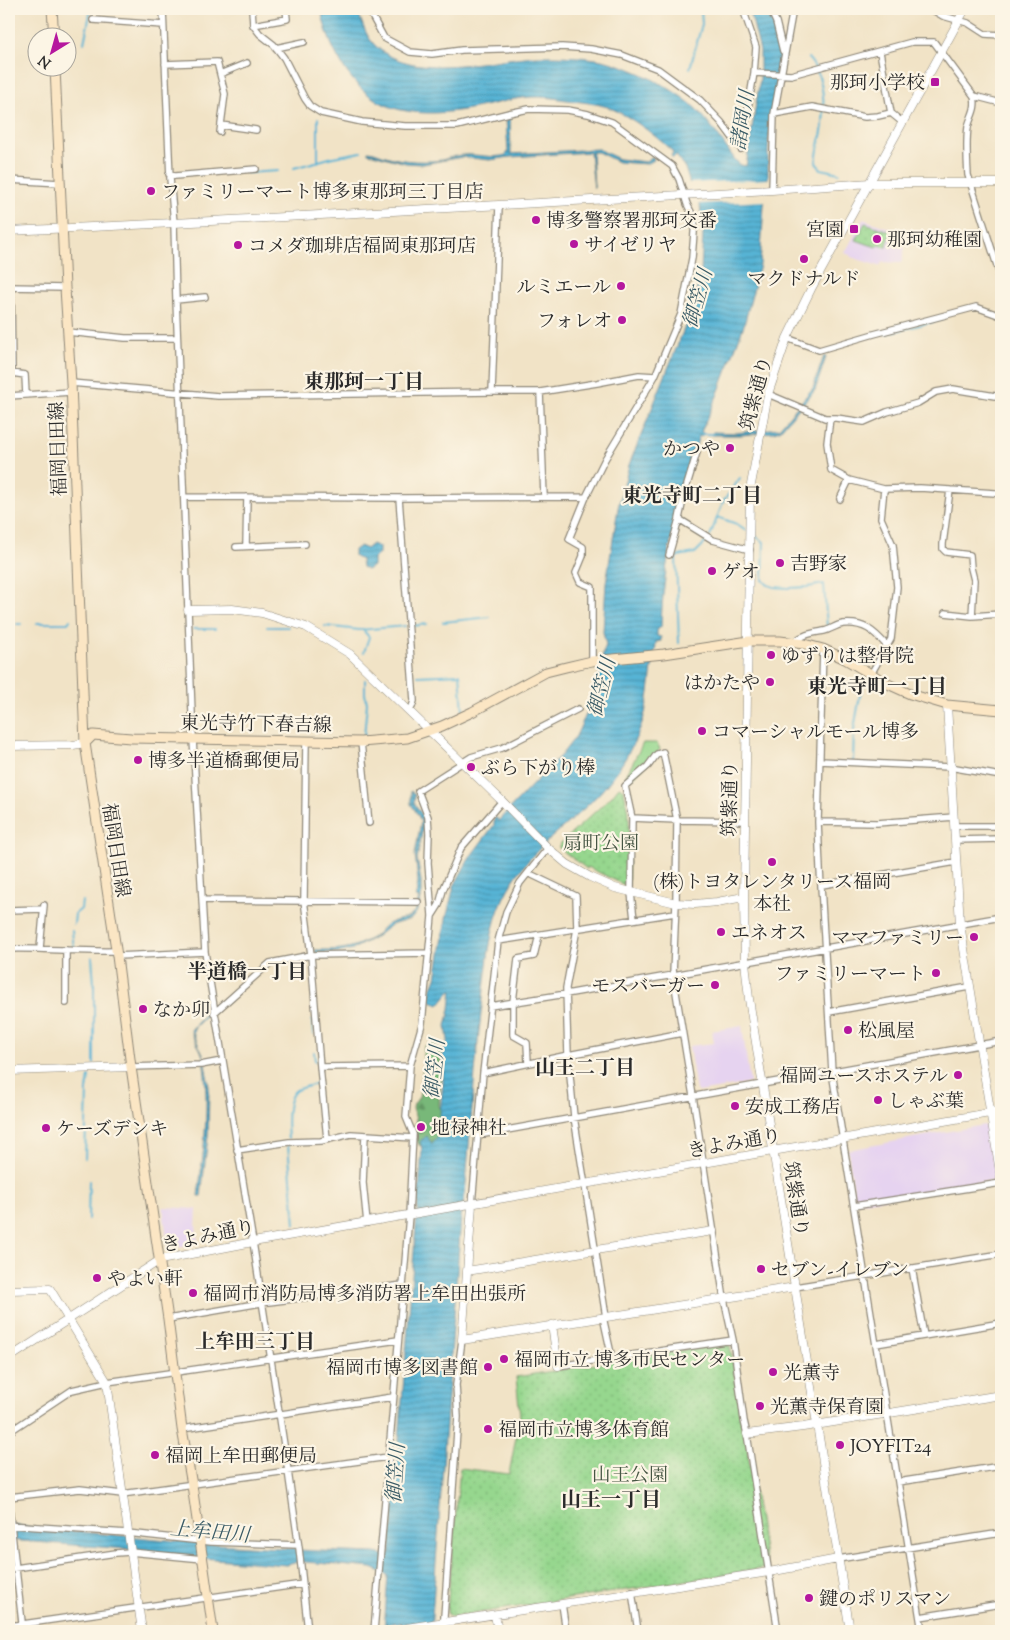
<svg xmlns="http://www.w3.org/2000/svg" width="1010" height="1640" font-family="'Sorts Mill Goudy','Noto Serif JP',serif">
<style>
.built{fill:#e6d3f0}
.grass{fill:#96d78e;stroke:#60815c}
.forest{fill:url(#forest-firs);stroke:#527252}
.park{fill:url(#park-dots);stroke:#60815c}
.water{fill:url(#water-rules);stroke:#417080}
.pier{fill:#f1e3c6}
.lines{fill:none;stroke-linecap:round;stroke-linejoin:round}
.stream{stroke:#57b4d5;stroke-width:2}
.minor-casing{stroke:#8e8778;stroke-width:8}
.tertiary-casing{stroke:#8e8778;stroke-width:9}
.secondary-casing{stroke:#8e8778;stroke-width:11}
.minor{stroke:#fff;stroke-width:5.5}
.tertiary{stroke:#fff;stroke-width:8}
.secondary{stroke:#fbe6c4;stroke-width:9}
.poi-dot{fill:#b5179e;stroke:#fcf5e5;stroke-width:2}
.labels{text-anchor:middle;stroke-width:4.5;stroke-linejoin:round;paint-order:stroke}
.poi-label{font-size:19px;fill:#2b2b2b;stroke:#fcf5e5;text-anchor:start}
.street-label{font-size:19px;fill:#2b2b2b;stroke:#fcf5e5}
.park-label{font-size:19px;fill:#465644;stroke:#fcf5e5}
.water-label{font-size:20px;font-style:italic;fill:#3a5b66;stroke:#fcf5e5}
.neighbourhood-label{font-size:20px;font-weight:bold;fill:#2b2b2b;stroke:#fcf5e5}
</style>
<defs>
<pattern id="forest-firs" width="22" height="20" patternUnits="userSpaceOnUse" patternTransform="scale(1.25)"><rect width="22" height="20" fill="#78b879"/><path d="M5 1l3.5 6h-7zM16 11l3.5 6h-7z" fill="#639663"/></pattern>
<pattern id="park-dots" width="8" height="8" patternUnits="userSpaceOnUse" patternTransform="scale(1.25)"><rect width="8" height="8" fill="#96d78e"/><path d="M2 2h.1M6 6h.1" fill="none" stroke="#81b97b" stroke-width="1.8" stroke-linecap="round"/></pattern>
<pattern id="water-rules" width="6" height="5" patternUnits="userSpaceOnUse" patternTransform="scale(1.25)"><rect width="6" height="5" fill="#57b4d5"/><path d="M0 2.5h6" fill="none" stroke="#4893ad"/></pattern>
</defs>
<rect width="100%" height="100%" fill="#fcf5e5"/>
<filter id="ink" filterUnits="userSpaceOnUse"><feTurbulence type="fractalNoise" baseFrequency=".02" numOctaves="2"/><feDisplacementMap in="SourceGraphic" scale="10" xChannelSelector="R" yChannelSelector="G"/><feConvolveMatrix kernelMatrix="1 2 1 2 8 2 1 2 1" color-interpolation-filters="sRGB"/></filter>
<filter id="wash" filterUnits="userSpaceOnUse"><feTurbulence type="fractalNoise" baseFrequency=".0096" numOctaves="4" result="noise"/><feDisplacementMap in="SourceGraphic" scale="20" xChannelSelector="R" yChannelSelector="G"/><feGaussianBlur stdDeviation="1.12" result="paint"/><feColorMatrix in="noise" values="0 0 0 0 0 0 0 0 0 0 0 0 0 0 0 0 0 1.4 0 .05"/><feComposite in="paint" operator="in"/></filter>
<g filter="url(#wash)">
<rect width="100%" height="100%" fill="#f1e3c6"/>
<path class="built" d="M863 219 903 233 901 244 905 247 901 263 883 262 879 266 851 257 850 255 845 253Z
M742 1026 750 1083 699 1092 696 1090 689 1046 714 1043 712 1031Z
M984 1125 987 1127 996 1178 994 1180 857 1203 855 1201 848 1150Z
M163 1207 197 1209 196 1226 198 1243 172 1248H168Z"/>
<path class="grass" d="M643 743H657L660 749 649 763 627 782 626 776Z"/>
<path class="forest" d="M431 1042C438 1044 439 1049 441 1055L439 1106 444 1119 442 1136 426 1148 419 1145 416 1139 414 1128 416 1120 413 1108 414 1104 419 1097 422 1081 424 1047Z"/>
<path class="park" d="M865 223 892 232 886 247 879 245 876 247 856 240Z
M619 787 624 790 629 819 628 887 588 867 587 869 559 848V845L611 797Z
M725 1343 730 1346 767 1568 452 1617 448 1615 447 1611 460 1468 509 1474 520 1416 516 1377Z"/>
<path class="water" d="M321 9H357C361 20 365 34 373 43 410 84 490 58 538 56 560 56 585 56 606 61 634 68 669 86 691 104 709 120 722 142 736 161L741 165 746 166 760 79V51L753 23 747 9H768C775 25 782 47 779 65 778 70 776 75 775 80L777 83 770 123 768 150V179L764 205 760 265 744 325 717 396 701 432 703 433 701 437 699 436C679 498 663 562 661 627L657 630V636L661 637V641L656 642C656 651 653 659 652 668 650 683 649 698 645 713 636 746 615 779 590 803 558 833 524 856 504 897 490 926 488 959 484 990 475 1057 471 1126 465 1194L461 1218 431 1631H384L388 1575 372 1568 306 1562H297L287 1565 191 1557 136 1551 125 1549 9 1540V1525L189 1542 293 1549 295 1550 375 1553 384 1555 385 1553H390L422 1150 420 1141 427 1136 432 1144 438 1136 443 1082V1052L448 1040 446 1026 450 1009 452 989 439 1005 427 999 436 978 446 919 454 886 470 857 494 825V818H497L498 821 562 754 576 736 591 704 602 665 603 653 606 645 603 632 606 583 618 508 629 465 686 324 696 293 701 271 703 234 700 204 690 184 685 168 676 155 673 158 671 156 673 152C655 135 632 117 608 107 595 103 580 102 567 100 558 99 549 97 540 97 516 96 494 105 469 109 448 113 423 115 401 110 355 100 329 52 321 9Z
M506 118H510L511 154 598 149 619 159 646 162 653 157 654 160 647 164 618 162 598 152H592L594 188 590 152 510 157 490 160 462 157 423 164 406 163 373 154 368 153V151L374 152C397 161 417 163 442 160 449 158 457 155 464 155 478 154 492 159 506 155L508 152Z
M824 356 826 357 815 390 780 430 773 432 741 435H711L713 432 736 433 779 428 813 388Z
M372 544 379 547V554L373 559V566L367 570 362 567 361 560 354 556V550L360 546 366 549Z
M411 791 415 794 414 803 421 813 424 822 417 859 421 881V899L416 913 411 919 391 925 377 936 353 949 341 952 316 953 315 950C342 950 351 950 375 936 379 933 382 928 386 925 404 914 413 926 419 898L416 897 418 881 415 854 421 822 418 815 411 804Z
M206 1013H209L194 1028 193 1033 204 1057 209 1087 208 1136 201 1196H198C204 1150 210 1105 203 1058 202 1048 193 1040 191 1030Z"/>
<path class="pier" d="M769 179 767 201 697 204 688 183Z"/>
<g class="lines">
<path class="stream" d="M796 18 800 9
M84 43 91 9
M808 58C824 75 825 101 823 124 822 137 817 149 816 163L821 169 839 173
M690 68 702 24 701 9
M318 162V118
M294 168 333 157 361 152
M246 173 278 171
M995 316 1001 320
M885 334 943 319
M701 434H713
M717 517 737 524 746 530
M752 534 764 542 763 580 768 585 774 587 789 588 808 587 824 584 827 628
M710 536 723 502 740 478
M443 622 490 617
M37 623H68L70 620
M17 624H21
M325 626 359 630 405 626
M412 626 427 624
M267 627H288
M193 629H215
M363 630 369 637 364 652
M679 643 676 558 678 556 695 553 708 540
M878 666 890 648 888 645
M418 676 460 674 463 711
M364 737 367 703 365 694V680
M853 762 854 729 861 690 869 678
M74 924 75 914 81 909 82 901
M72 931 74 947
M92 957 94 984V1064
M312 1020 313 1034
M314 1052 315 1061
M288 1139C287 1127 285 1100 295 1091 301 1086 311 1088 317 1082
M288 1145 295 1224
M85 1158 87 1090 89 1077
M88 1219 89 1181"/>
</g>
</g>
<g filter="url(#ink)">
<g class="lines">
<defs>
<path id="minor" d="M163 9 170 178 174 223 176 300 193 739 205 952 253 1242 288 1471 299 1548 308 1631
M252 9 253 25 260 34 274 45 284 58 305 99 310 106 321 113 362 122 405 126H457L509 113 529 109 568 110 588 114 612 122 672 166 679 179 687 204 695 220 692 258 681 314 655 376
M368 9 384 38 410 52 432 54 462 50 562 47 591 49 622 55 658 69 700 100 721 122 741 149 754 73 791 75 912 42H934L974 96C977 109 971 115 968 127 966 142 967 159 968 175L1001 278
M743 9 756 47 754 73
M770 9 776 22 783 51
M931 9 943 16 968 23 985 34 1001 35
M93 20 163 25
M253 25 287 19 286 9
M276 48 304 42
M880 52 891 113 902 122
M165 64 217 62 225 94 220 132
M220 74 247 63
M974 96 1001 103
M774 114 812 107 865 117 878 116 891 113
M221 125 256 130
M169 174 175 176 256 169
M9 180 60 183
M772 190 774 114 793 9
M9 287 65 288
M11 287 12 373 25 375 26 395
M176 300 205 297
M68 332 125 338H177
M787 338 819 350 874 334 976 307 1001 316
M71 383 218 396 492 392H540L597 383 639 375 655 376 605 459 586 497 569 539 583 547V556L576 573 580 582 592 587V661
M492 392 499 205
M540 392 544 497
M768 394 825 418H836L864 422 887 412 918 403 936 392 953 389 1001 397
M9 396 71 392
M830 418 827 443 831 470 849 480 840 499
M697 452 684 495 679 519 713 540 750 550
M849 480 884 489 881 518 893 545 897 587 891 639 871 674
M884 489 920 488 995 493 1001 496
M950 490 943 544V549L946 552 970 555 971 568 974 580 972 616
M184 497 399 498
M246 546 247 497
M236 547 305 544
M669 555 679 519
M945 613 972 616 1001 614
M794 642C803 634 813 633 824 631 830 630 836 625 843 624 864 622 874 631 887 646
M823 649 818 822 820 869 832 1072 922 1631
M409 710 412 707 414 701 399 498 586 497
M306 740 304 900 311 955 320 1067 327 1139
M361 742 369 823
M820 761 950 767 1001 776
M632 818 677 820 676 903 673 974 693 1096 724 1299 733 1340 744 1421 747 1434 778 1631
M818 822 877 823 954 817
M954 826H1001
M955 840 1001 839
M528 873 576 896 577 929 566 988 568 1055 574 1117 606 1317
M822 885 956 862
M202 900 418 902
M9 910 43 909
M432 916 439 905 443 890 461 848 502 801
M634 919 631 893 632 818 625 786 648 766 657 754 663 752 677 820 744 821
M498 941 675 913
M40 948 44 905
M9 949C45 948 80 952 116 951
M66 950V1003
M117 956 205 952
M490 1006 566 994 1001 917
M829 1012 969 987
M214 1013 270 963 311 955 429 953
M528 1063 527 1043 513 1035V1002L518 959 534 956 539 935
M131 1067 201 1065 222 1061
M320 1067 410 1066
M483 1073 568 1055 682 1033
M365 1135 363 1183 367 1223
M479 1135 1001 1041
M237 1150 289 1142 321 1141 351 1134 413 1138
M472 1205 483 1073 498 941 506 912 520 883 548 848
M854 1206 1001 1183
M912 1268 924 1336
M795 1287 1001 1254
M603 1317 612 1358
M168 1319 261 1303 403 1285
M876 1344 1001 1323
M558 1366 733 1340
M182 1429 393 1397
M9 1432 72 1390 107 1382 398 1340
M898 1482 1001 1466
M9 1497 80 1489 122 1494 388 1457
M9 1507 23 1631
M9 1525 127 1533 211 1542 298 1545
M838 1559 1001 1533
M9 1569 116 1553 130 1552 203 1559
M632 1592 638 1631
M562 1604 566 1631
M920 1617 1001 1604
M9 1626 303 1584
M374 1631 409 1215 413 1134 406 1117 410 1066 422 1024 432 916 428 863 429 833 428 817 418 791 471 757 502 748 578 709
M443 1631 458 1417 456 1385 462 1340"/>
<path id="tertiary" d="M9 231 174 223 772 190 870 183H1001
M188 610 232 609 262 613 306 627 350 654 502 801 548 848 567 864 590 877 615 888 676 903 695 904 717 902 744 897
M947 705 960 924 1001 1178
M9 746 73 745 85 743
M9 1071 131 1067
M472 1205 462 1340 795 1287
M467 1271 713 1231
M9 1290 50 1289 107 1382 142 1631
M552 1325 558 1366
M9 1358 160 1260 253 1242 1001 1111
M747 1434 803 1427 1001 1395
M495 1615 498 1631
M387 1631 769 1572 838 1559
M850 1631 749 999 745 962 744 897 750 490 768 394 787 338 812 287 965 9"/>
<path id="secondary" d="M52 9 54 38
M55 68 65 288 71 383 85 743 117 956 131 1067 168 1319 182 1429 192 1485 213 1631
M85 743 93 735 131 738 361 742 407 738 442 726 472 712 546 672 566 667 592 661 664 654 749 641H780L804 644 823 649 845 659 890 685 910 694 947 705 1001 710"/>
</defs>
<use href="#minor" class="minor-casing"/>
<use href="#tertiary" class="tertiary-casing"/>
<use href="#secondary" class="secondary-casing"/>
<use href="#minor" class="minor"/>
<use href="#tertiary" class="tertiary"/>
<use href="#secondary" class="secondary"/>
</g>
</g>
<g class="poi-dot">
<rect x="930" y="77" width="10" height="10" rx="2.5"/>
<circle cx="151" cy="191" r="5"/>
<circle cx="536" cy="220" r="5"/>
<rect x="849" y="224" width="10" height="10" rx="2.5"/>
<circle cx="877" cy="239" r="5"/>
<circle cx="574" cy="244" r="5"/>
<circle cx="238" cy="245" r="5"/>
<circle cx="804" cy="259" r="5"/>
<circle cx="621" cy="286" r="5"/>
<circle cx="622" cy="320" r="5"/>
<circle cx="730" cy="448" r="5"/>
<circle cx="780" cy="563" r="5"/>
<circle cx="712" cy="571" r="5"/>
<circle cx="771" cy="655" r="5"/>
<circle cx="770" cy="682" r="5"/>
<circle cx="702" cy="731" r="5"/>
<circle cx="138" cy="760" r="5"/>
<circle cx="471" cy="767" r="5"/>
<circle cx="772" cy="862" r="5"/>
<circle cx="721" cy="932" r="5"/>
<circle cx="974" cy="937" r="5"/>
<circle cx="936" cy="973" r="5"/>
<circle cx="715" cy="985" r="5"/>
<circle cx="143" cy="1009" r="5"/>
<circle cx="848" cy="1030" r="5"/>
<circle cx="958" cy="1075" r="5"/>
<circle cx="878" cy="1100" r="5"/>
<circle cx="735" cy="1106" r="5"/>
<circle cx="421" cy="1127" r="5"/>
<circle cx="46" cy="1128" r="5"/>
<circle cx="761" cy="1269" r="5"/>
<circle cx="97" cy="1278" r="5"/>
<circle cx="193" cy="1293" r="5"/>
<circle cx="504" cy="1359" r="5"/>
<circle cx="488" cy="1367" r="5"/>
<circle cx="773" cy="1372" r="5"/>
<circle cx="760" cy="1406" r="5"/>
<circle cx="488" cy="1429" r="5"/>
<circle cx="840" cy="1445" r="5"/>
<circle cx="155" cy="1455" r="5"/>
<circle cx="809" cy="1598" r="5"/>
</g>
<g class="labels">
<g class="poi-label">
<text x="925" y="89" text-anchor="end">那珂小学校</text>
<text x="161" y="198">ファミリーマート博多東那珂三丁目店</text>
<text x="546" y="227">博多警察署那珂交番</text>
<text x="844" y="236" text-anchor="end">宮園</text>
<text x="887" y="246">那珂幼稚園</text>
<text x="584" y="251">サイゼリヤ</text>
<text x="248" y="252">コメダ珈琲店福岡東那珂店</text>
<text x="804" y="285" text-anchor="middle">マクドナルド</text>
<text x="611" y="293" text-anchor="end">ルミエール</text>
<text x="612" y="327" text-anchor="end">フォレオ</text>
<text x="720" y="455" text-anchor="end">かつや</text>
<text x="790" y="570">吉野家</text>
<text x="722" y="578">ゲオ</text>
<text x="781" y="662">ゆずりは整骨院</text>
<text x="760" y="689" text-anchor="end">はかたや</text>
<text x="712" y="738">コマーシャルモール博多</text>
<text x="148" y="767">博多半道橋郵便局</text>
<text x="481" y="774">ぶら下がり棒</text>
<text x="772" y="888" text-anchor="middle">(株)トヨタレンタリース福岡<tspan x="772" dy="22">本社</tspan></text>
<text x="731" y="939">エネオス</text>
<text x="964" y="944" text-anchor="end">ママファミリー</text>
<text x="926" y="980" text-anchor="end">ファミリーマート</text>
<text x="705" y="992" text-anchor="end">モスバーガー</text>
<text x="153" y="1016">なか卯</text>
<text x="858" y="1037">松風屋</text>
<text x="948" y="1082" text-anchor="end">福岡ユースホステル</text>
<text x="888" y="1107">しゃぶ葉</text>
<text x="745" y="1113">安成工務店</text>
<text x="431" y="1134">地禄神社</text>
<text x="56" y="1135">ケーズデンキ</text>
<text x="771" y="1276">セブン-イレブン</text>
<text x="107" y="1285">やよい軒</text>
<text x="203" y="1300">福岡市消防局博多消防署上牟田出張所</text>
<text x="514" y="1366">福岡市立 博多市民センター</text>
<text x="478" y="1374" text-anchor="end">福岡市博多図書館</text>
<text x="783" y="1379">光薫寺</text>
<text x="770" y="1413">光薫寺保育園</text>
<text x="498" y="1436">福岡市立博多体育館</text>
<text x="850" y="1452">JOYFIT24</text>
<text x="165" y="1462">福岡上牟田郵便局</text>
<text x="819" y="1605">鍵のポリスマン</text>
</g>
<g class="street-label">
<text transform="translate(755 393) rotate(-75)" y="7">筑紫通り</text>
<text transform="translate(57 449) rotate(-92)" y="7">福岡日田線</text>
<text transform="translate(256 723) rotate(1)" y="7">東光寺竹下春吉線</text>
<text transform="translate(729 799) rotate(-89)" y="7">筑紫通り</text>
<text transform="translate(117 850) rotate(81)" y="7">福岡日田線</text>
<text transform="translate(734 1142) rotate(-10)" y="7">きよみ通り</text>
<text transform="translate(797 1199) rotate(81)" y="7">筑紫通り</text>
<text transform="translate(208 1235) rotate(-12)" y="7">きよみ通り</text>
</g>
<g class="park-label">
<text x="601" y="849">扇町公園</text>
<text x="630" y="1481">山王公園</text>
</g>
<g class="water-label">
<text transform="translate(742 120) rotate(-81)" y="7">諸岡川</text>
<text transform="translate(697 298) rotate(-74)" y="7">御笠川</text>
<text transform="translate(601 687) rotate(-76)" y="7">御笠川</text>
<text transform="translate(434 1069) rotate(-84)" y="7">御笠川</text>
<text transform="translate(395 1473) rotate(-86)" y="7">御笠川</text>
<text transform="translate(210 1531) rotate(5)" y="7">上牟田川</text>
</g>
<g class="neighbourhood-label">
<text x="364" y="388">東那珂一丁目</text>
<text x="692" y="502">東光寺町二丁目</text>
<text x="877" y="693">東光寺町一丁目</text>
<text x="247" y="978">半道橋一丁目</text>
<text x="585" y="1074">山王二丁目</text>
<text x="255" y="1348">上牟田三丁目</text>
<text x="611" y="1506">山王一丁目</text>
</g>
</g>
<rect width="1010" height="1640" fill="none" stroke="#fcf5e5" stroke-width="30"/>
<g transform="translate(52 52) rotate(217)"><circle r="24" fill="#fcf5e5" stroke="#a8a49b"/>
<path d="M0-4L9 19L0 12L-9 19Z" fill="#b5179e"/>
<text y="-8" font-size="14" font-weight="bold" text-anchor="middle" fill="#2b2b2b">N</text>
</g>
</svg>
